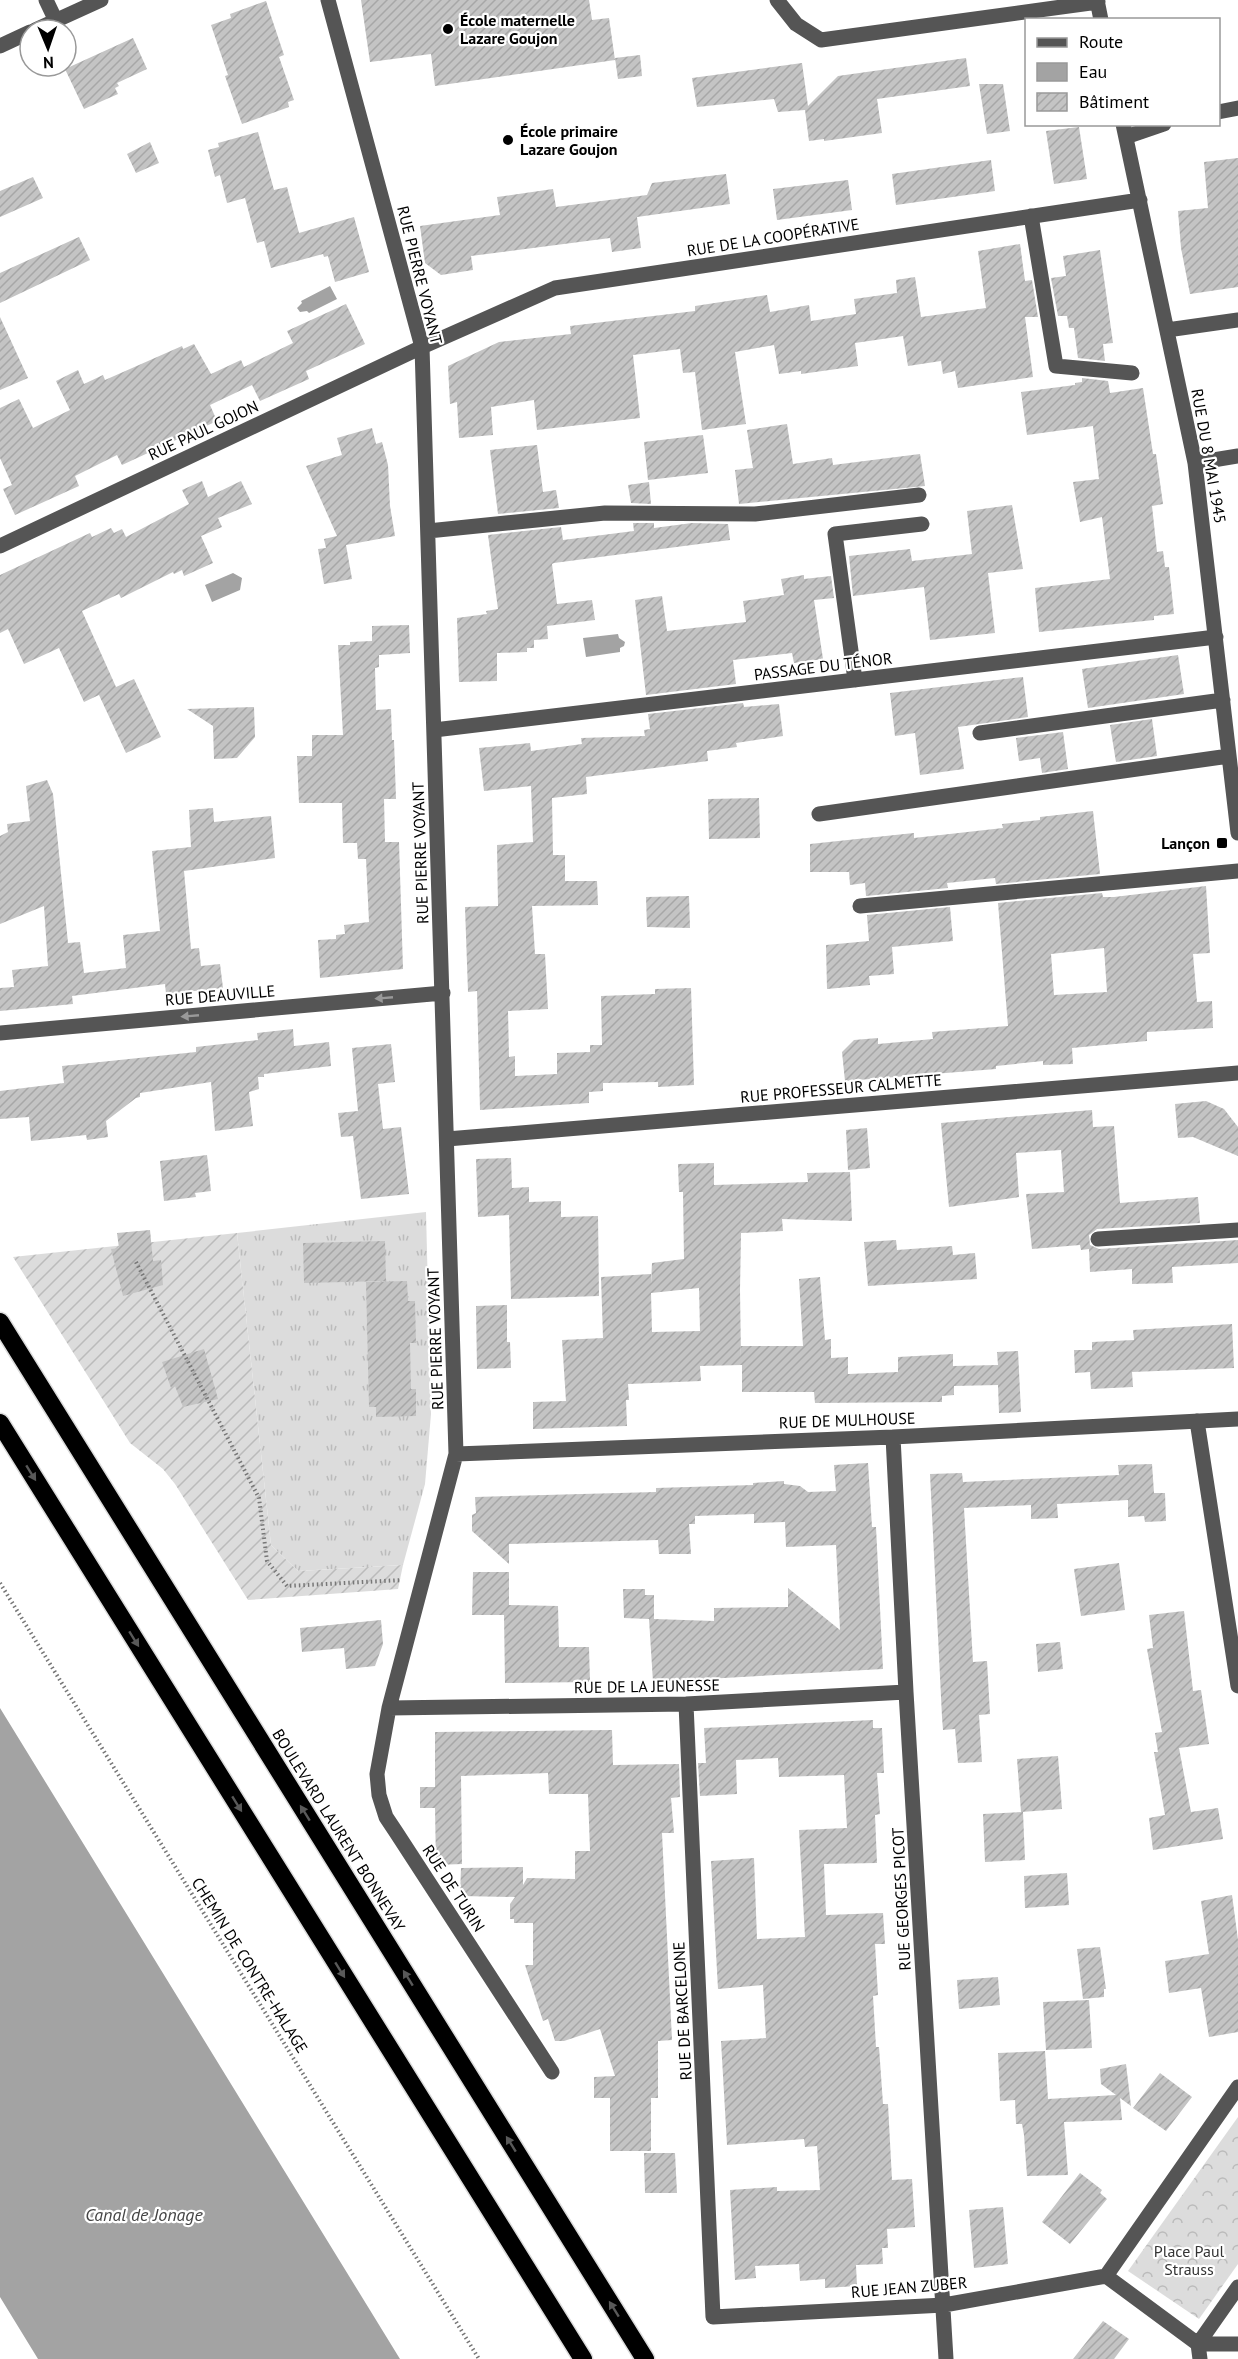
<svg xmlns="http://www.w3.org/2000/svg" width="1238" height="2359" font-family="'PT Sans',sans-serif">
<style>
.grass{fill:url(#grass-tufts)}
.forest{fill:url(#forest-crowns)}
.garden{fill:url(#garden-furrows)}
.water{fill:#a3a3a3}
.building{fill:url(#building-hatch);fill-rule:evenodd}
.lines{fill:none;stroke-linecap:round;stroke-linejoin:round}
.highway-casing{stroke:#dbdbdb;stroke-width:21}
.path{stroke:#777;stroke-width:4;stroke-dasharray:1.5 3;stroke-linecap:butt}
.minor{stroke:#555;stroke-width:15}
.highway{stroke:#000;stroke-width:18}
.oneway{fill:#999}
.oneway2{fill:#595959}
.poi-dot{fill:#000;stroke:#fff;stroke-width:2}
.labels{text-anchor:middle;stroke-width:4.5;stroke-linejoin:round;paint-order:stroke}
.poi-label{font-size:16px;font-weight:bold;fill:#000;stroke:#fff;text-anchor:start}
.street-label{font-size:16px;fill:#000;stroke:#fff}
.park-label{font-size:16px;fill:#333;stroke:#fff}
.water-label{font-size:18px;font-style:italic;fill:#444;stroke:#fff}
</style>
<defs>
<pattern id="grass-tufts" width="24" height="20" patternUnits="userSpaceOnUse" patternTransform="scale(1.5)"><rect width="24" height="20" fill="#dcdcdc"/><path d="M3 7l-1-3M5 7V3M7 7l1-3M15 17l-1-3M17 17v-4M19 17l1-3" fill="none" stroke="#bbb"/></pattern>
<pattern id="forest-crowns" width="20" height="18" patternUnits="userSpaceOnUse" patternTransform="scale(1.5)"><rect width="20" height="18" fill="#dcdcdc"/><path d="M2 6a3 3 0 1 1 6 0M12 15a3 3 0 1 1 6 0" fill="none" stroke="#bbb"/></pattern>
<pattern id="garden-furrows" width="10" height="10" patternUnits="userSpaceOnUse" patternTransform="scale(1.5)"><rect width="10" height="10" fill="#dcdcdc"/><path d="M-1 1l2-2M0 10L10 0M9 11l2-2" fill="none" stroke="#bbb"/></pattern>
<pattern id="building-hatch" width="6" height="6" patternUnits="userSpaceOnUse" patternTransform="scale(1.5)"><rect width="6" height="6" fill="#c4c4c4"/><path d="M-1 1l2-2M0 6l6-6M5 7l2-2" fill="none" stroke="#a7a7a7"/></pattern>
</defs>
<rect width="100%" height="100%" fill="#fff"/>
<path class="grass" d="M426 1212 431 1414 425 1484 403 1565 298 1571 271 1545 237 1233Z"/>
<path class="forest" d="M1238 2117V2264L1199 2319 1128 2271Z"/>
<path class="garden" d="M237 1233 271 1545 298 1571 403 1565 398 1589 248 1600 175 1484 163 1469 130 1443 13 1257Z"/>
<path class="water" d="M330 286 337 299 309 313 307 311 300 312 297 308 302 303 301 301Z
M233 573 242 578 240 590 212 602 205 585Z
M618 634 619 638 625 642 624 646 620 648V652L586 657 583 638Z
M0 1708 400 2359H38L0 2297Z"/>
<path class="building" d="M361 0H589L592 20 609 18 615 60 435 86 431 54 370 62Z
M266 1 284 55 279 57 294 100 288 102 289 107 242 124 225 76 228 75 211 25 231 18 230 14Z
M133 38 147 69 117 83 119 86 115 88 118 94 84 109 65 69Z
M640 55 642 76 618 79 615 58Z
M966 58 970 86 877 99 882 133 824 141V139L809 141 805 110 778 112 774 99 697 107 692 78 802 63 808 106 838 76Z
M979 84H1003L1010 131 987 134Z
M1079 127 1087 179 1054 184 1046 131Z
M258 132 274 190 287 187 299 233 354 217 369 272 335 282 328 256 324 257 323 254 271 268 264 241 257 243 245 198 227 203 220 175 215 177 208 150 219 147 218 143Z
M150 142 159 163 136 173 127 154Z
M1238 158V287L1190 294 1181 248 1178 211 1208 208 1204 162Z
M991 160 995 191 896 205 892 174Z
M726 174 730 204 637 217 641 248 612 252 610 238 471 256 473 270 441 275 425 263 420 226 500 215 497 197 553 189 556 207 647 195 652 183Z
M33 177 43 198 0 217V191Z
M848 180 852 210 777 220 773 189Z
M79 237 90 260 0 303V273Z
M1020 244 1025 281 1032 280 1038 317H1025L1033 377 958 388 955 371 943 374 941 361 908 366 903 336 855 343 858 366 801 374V371L779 374 774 345 735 352 746 424 702 430 695 372 683 373 680 349 633 355 640 418 537 430 534 400 491 407 493 435 459 438 457 402 450 404 448 366 499 342 571 334 570 326 695 311V306L767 295 770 312 809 305 811 321 856 314 854 299 897 293 896 280 915 277 921 317 986 308 978 251Z
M1100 250 1113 343 1103 344 1105 361 1078 358 1074 328H1069L1067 316H1058L1051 278 1066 276 1063 256Z
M346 304 365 344 306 371 309 379 260 401 252 385 210 405 217 421 122 465 117 455 75 476 79 486 15 515 3 489 12 485 0 458V408L19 399 33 428 70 410 56 381 78 370 84 384 103 375 105 380 182 346 183 349 194 344 211 374 241 360 244 367 293 343 287 331Z
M0 317 28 378 0 390Z
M1082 378 1108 381 1110 393 1143 388 1153 454H1156L1163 504 1152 506 1157 552 1163 551 1165 567H1169L1174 614 1154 616V620L1039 632 1035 588 1110 579 1102 517 1080 522 1073 482 1099 479 1093 426 1027 435 1021 392 1075 385V383L1082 382Z
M787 424 793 464 832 458 833 465 920 454 925 486 739 504 735 470 753 468 747 430Z
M372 428 376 444 382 442 388 465 390 506 395 536 346 545 352 579 324 584 318 549 326 548 324 539 337 536 306 466 342 455 337 438Z
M703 435 708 473 648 480 644 442Z
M537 445 543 492 556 490 559 508 498 514 490 450Z
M202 481 208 497 241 481 252 504 218 518 222 527 201 536 213 563 184 576 182 570 174 574 173 572 121 598 119 594 82 611 116 687 134 679 161 737 126 753 99 695 84 702 59 648 24 664 8 629 0 633V575L90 533 92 537 111 528 114 533 122 529 126 537 189 504 182 490Z
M649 482 651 504 631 503 628 485Z
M1012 505 1023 569 988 573 995 633 930 640 924 587 853 596 849 556 910 549 912 561 972 554 967 511Z
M633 523H654V528L692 523 728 524 730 540 554 563 552 564 557 604 592 600 595 620 547 626 548 639 534 640V648H527V652L497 653V681L459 682 457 618 487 614 486 611 498 609 488 535 561 527 563 540 634 531Z
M804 575V579L831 576 834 598 814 600 823 659 794 663 792 653 733 660 736 684 646 695 635 600 662 596 667 631 746 622 743 601 784 595 781 579Z
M409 625 410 653 379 655V667L375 668 376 710 391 709 392 740H394L396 799H384L385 842H399L403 969 320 978 318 940 336 939V935L345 934 344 925 369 922 366 859H358L357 843H343L342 803H299L297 756H312V735H343L338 645H350V642L372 641V626Z
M1178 655 1184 694 1088 708 1082 669Z
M1023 677 1028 717 958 727 964 769 920 775 915 733 895 736 890 693Z
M743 703 744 707 779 704 783 736 736 743 737 747 707 751 708 761 586 777 587 794 552 798 553 855H565V881H597L598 905 532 906 535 954H545L548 1009 508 1011 509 1057 515 1056V1076L557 1074V1053L590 1052V1045H602L601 996 655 994V989L691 988 694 1085 658 1087V1082L603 1083V1091L589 1092V1103L480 1110 477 991 468 992 465 907 498 906 497 845 533 842 531 786 484 791 479 748 530 743 531 751 582 744 581 738 645 736 644 730 650 729 648 714Z
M254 707 255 737 237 758 214 759 213 726 187 709Z
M1152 719 1157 756 1116 762 1110 725Z
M1063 732 1068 769 1042 773 1040 758 1019 761 1016 738Z
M47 780 53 794 68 943 80 942 84 973 126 968 123 935 160 931 152 851 191 847 189 810 213 808 214 822 271 816 275 858 184 871 191 949 199 948 201 966 220 964 223 988 166 994 165 984 72 996 73 1004 0 1011V988L14 987 12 970 48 966 44 906 0 924V836L8 832 7 824 30 821 26 786Z
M759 798 760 838 709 839 708 799Z
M1093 811 1100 874 996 884 995 878 947 883 948 888 866 896 865 883 850 885 849 872H810V844L914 833V838L1003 828 1002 824 1040 820V817Z
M1206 886 1210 953 1193 954 1197 1002 1212 1001 1213 1028 1147 1032V1041L1072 1048 1073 1064 1043 1065V1061L996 1066V1069L845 1081 842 1052 854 1040 878 1038V1044L933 1039 932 1032 1008 1026 998 903 1102 893 1103 897H1114ZM1104 948 1107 992 1054 995 1051 954Z
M689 896 690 928 647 927 646 897Z
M950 907 953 941 892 947 894 974 869 976 870 985 827 989 826 945 869 941 867 915Z
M293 1029 294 1046 329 1042 331 1066 264 1074V1077H258L259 1089 249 1092 253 1126 215 1131 211 1082 140 1093V1097L136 1098 106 1121 108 1137 87 1140 86 1135 31 1141 29 1117 0 1119V1091L64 1083 62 1066 196 1052V1047L258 1040 257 1033Z
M391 1044 395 1082 378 1084 383 1129 401 1127 409 1194 361 1199 353 1136 341 1137 338 1113 358 1111 352 1048Z
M1206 1101 1224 1109 1238 1127V1156L1193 1137 1178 1138 1175 1104Z
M1092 1110 1093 1127 1114 1126 1120 1203 1198 1197 1200 1223 1097 1229 1089 1235 1090 1245 1099 1249 1238 1240V1263L1172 1267 1173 1283 1132 1284V1269L1090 1272 1089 1249 1081 1250 1080 1245 1032 1249 1026 1194 1064 1192 1061 1150 1016 1153 1019 1197 949 1207 941 1123Z
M867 1128 870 1168 848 1170 846 1130Z
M207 1155 211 1191 195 1193 196 1197 164 1201 160 1161Z
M511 1158 512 1188 529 1187V1202L561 1201V1217L598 1216 599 1296 511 1299 509 1215 478 1217 476 1159Z
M714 1163V1185L808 1182 807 1173 850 1172 852 1221 782 1219 783 1231 741 1233 740 1290 741 1360V1346H803L799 1279 820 1277 825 1340 831 1339V1358L848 1357V1374L898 1372V1357L953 1354V1366L998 1365 997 1352 1018 1351 1021 1412 999 1413 998 1385 954 1386V1395L942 1396V1402L815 1403 814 1392H742V1365L700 1366 701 1381 628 1384 629 1400H626L627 1426 533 1429V1402L566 1401 562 1340 603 1338 601 1277 651 1274V1284L652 1263 684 1259 683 1192H679L678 1164ZM699 1288 700 1331 652 1332 651 1293Z
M150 1230 153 1261 161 1260 163 1285 123 1296 111 1249 119 1248 117 1233Z
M896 1240 897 1250 952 1246 953 1255 975 1253 977 1279 868 1286 864 1242Z
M385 1241 386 1281 304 1283 303 1243Z
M407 1281 408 1301H415L416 1343H410L411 1389H416V1416L376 1417V1407H369L366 1282Z
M507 1305V1342H510L511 1368 477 1369 476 1306Z
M1232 1324 1234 1368 1132 1372 1133 1387 1091 1389 1090 1372 1075 1373 1074 1350H1092V1342L1134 1340 1133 1330Z
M204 1349 218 1399 183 1407 175 1386 171 1388 162 1362Z
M868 1463 872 1527H876L883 1669 653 1682 649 1619 624 1618 623 1589H645V1595H654V1619L714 1621V1608L788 1607V1588L840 1630 836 1545 786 1547 785 1522 754 1523V1514L695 1516V1524H689L691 1554H659L658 1540 509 1544V1564L472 1531V1515L476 1513 475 1497 656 1492V1488L753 1485V1483L784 1481V1484L800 1486 808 1492 836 1491 834 1465Z
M1152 1464 1154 1493H1165L1166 1521 1145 1522 1144 1516 1128 1517V1500L1057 1504 1058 1518 1031 1519V1505L964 1508 973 1662 987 1661 990 1714 979 1715 982 1762 958 1763 955 1729 943 1730 942 1717 930 1474 962 1473 963 1482 1119 1475 1118 1465Z
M1119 1563 1125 1610 1081 1616 1074 1569Z
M473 1572H509V1605L558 1606 559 1647H589L590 1682 505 1683 504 1615H472Z
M1184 1611 1193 1691 1201 1690 1209 1744 1179 1748 1191 1812 1218 1808 1223 1839 1153 1850 1149 1818 1165 1815 1154 1752H1158L1155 1733 1162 1732 1147 1649 1153 1648 1149 1615Z
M381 1620 383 1644 375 1666 346 1669 344 1648 302 1652 300 1628Z
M1060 1642 1063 1669 1038 1672 1036 1644Z
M873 1720V1728H882L884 1773H877L880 1814 875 1815 877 1863 824 1864 826 1915 883 1913 885 1944H875L878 1995 873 1996 876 2047H879L883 2104H888L892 2180 912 2179 915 2227 887 2229 888 2248H882L883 2264 856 2265 857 2286 825 2288V2279L800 2281 799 2264 755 2266 756 2278 735 2280 730 2190 777 2187V2191L820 2190 817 2146 805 2147 804 2139 727 2145 721 2041 766 2038 763 1985 718 1989 711 1861 754 1858 757 1939 805 1937 799 1830 847 1828 844 1775 779 1777 778 1758 736 1760 737 1794 700 1796 698 1763H706L704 1728Z
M612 1730 613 1765 679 1764 680 1797 671 1798 674 1833H662L672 2040 658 2041V2098H651V2151H610V2098H594V2077L615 2076 600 2029 564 2041H555L548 2019 543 2021 525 1965H533V1923H514V1919H510V1904L515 1897 460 1896 461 1868 523 1867V1885L527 1878 575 1879V1851H590L588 1794H549L548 1773 461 1776 462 1864 436 1865 435 1808H420V1787H435V1732Z
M1058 1756 1062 1809 1021 1812 1017 1759Z
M1023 1812 1025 1860 985 1862 983 1814Z
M1067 1873 1069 1905 1025 1908 1024 1876Z
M1232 1895 1238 1940V2032L1209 2037 1201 1988 1169 1993 1165 1961 1209 1954 1201 1901Z
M1100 1947 1106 1989H1104V1997L1083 1999 1077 1949Z
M998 1977 1000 2005 959 2009 957 1980Z
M1089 2000 1092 2048 1046 2050 1043 2002Z
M1045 2051 1048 2099 1116 2095 1101 2084 1100 2069 1126 2064 1131 2106 1120 2098 1122 2120 1064 2122 1068 2175 1027 2176 1024 2135 1022 2124H1016L1015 2100 1000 2101 998 2053Z
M1160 2073 1192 2097 1166 2131 1133 2108Z
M644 2153H675L677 2193H645Z
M1080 2173 1102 2190 1100 2193 1107 2199 1070 2244 1042 2222Z
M1003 2207 1008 2264 974 2268 969 2210Z
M1103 2321 1129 2339 1114 2359H1073Z"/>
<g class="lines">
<defs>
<path id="highway" d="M0 1322 645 2359
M0 1423 583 2359"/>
</defs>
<use href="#highway" class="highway-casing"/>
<path class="path" d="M136 1262 259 1498 267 1561 287 1586 402 1580
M0 1583 479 2359"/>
<path class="minor" d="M46 0 56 21
M328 0 422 347 456 1454 389 1708 377 1774 379 1795 386 1817 396 1832 552 2072
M777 0 796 24 821 40 1098 2
M1097 0 1101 20
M35 30 101 0
M0 46 30 32
M1218 112 1238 108
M1123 124 1195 463 1238 833
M1126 137 1164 124
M1031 216 1056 366 1132 373
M1167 330 1238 320
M1195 463 1238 456
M428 531 605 513 755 514 919 495
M0 546 422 347 555 288 1140 200
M855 680 835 534 922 524
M434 730 1216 637
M980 733 1223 700
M819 814 1229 756
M860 906 1238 871
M0 1033 443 993
M447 1139 1238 1073
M1098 1239 1238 1230
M1197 1421 1238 1686
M893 1437 906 1692 946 2359
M456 1454 893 1437 1238 1419
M686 1704 713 2317 944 2305 1106 2276
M389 1708 686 1704 906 1692
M1106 2276 1238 2087
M1106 2276 1198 2344 1238 2287
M1200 2359 1198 2344H1238"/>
<use href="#highway" class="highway"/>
</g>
<defs><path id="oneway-solid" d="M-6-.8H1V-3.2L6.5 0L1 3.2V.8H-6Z" transform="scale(1.5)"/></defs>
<g class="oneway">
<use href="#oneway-solid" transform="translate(384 998) rotate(175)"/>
<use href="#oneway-solid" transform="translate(190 1016) rotate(175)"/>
</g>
<g class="oneway2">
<use href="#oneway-solid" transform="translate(31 1473) rotate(58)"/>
<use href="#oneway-solid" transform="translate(134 1639) rotate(58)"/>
<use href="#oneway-solid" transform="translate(237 1804) rotate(58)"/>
<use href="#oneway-solid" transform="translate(305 1813) rotate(-122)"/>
<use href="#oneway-solid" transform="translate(340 1970) rotate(58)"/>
<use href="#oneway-solid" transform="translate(408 1978) rotate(-122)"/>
<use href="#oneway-solid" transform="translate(511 2144) rotate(-122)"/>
<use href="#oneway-solid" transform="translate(614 2309) rotate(-122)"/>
</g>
<g class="poi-dot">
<circle cx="448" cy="29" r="6"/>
<circle cx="508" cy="140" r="6"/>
<rect x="1216" y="837" width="12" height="12" rx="3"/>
</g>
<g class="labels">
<g class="poi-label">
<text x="460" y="26">École maternelle<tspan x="460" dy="18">Lazare Goujon</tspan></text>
<text x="520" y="137">École primaire<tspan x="520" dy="18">Lazare Goujon</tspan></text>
<text x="1210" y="849" text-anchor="end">Lançon</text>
</g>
<g class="street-label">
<text transform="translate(773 237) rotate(-9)" y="6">RUE DE LA COOPÉRATIVE</text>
<text transform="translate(420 275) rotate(76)" y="6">RUE PIERRE VOYANT</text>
<text transform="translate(203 430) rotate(-25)" y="6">RUE PAUL GOJON</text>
<text transform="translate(1209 456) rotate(80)" y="6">RUE DU 8 MAI 1945</text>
<text transform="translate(823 666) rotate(-7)" y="6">PASSAGE DU TÉNOR</text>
<text transform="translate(420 853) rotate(-92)" y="6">RUE PIERRE VOYANT</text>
<text transform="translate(220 995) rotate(-5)" y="6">RUE DEAUVILLE</text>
<text transform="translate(841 1088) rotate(-5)" y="6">RUE PROFESSEUR CALMETTE</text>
<text transform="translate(435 1339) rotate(-92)" y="6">RUE PIERRE VOYANT</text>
<text transform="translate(847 1420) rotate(-2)" y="6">RUE DE MULHOUSE</text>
<text transform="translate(647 1686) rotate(-1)" y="6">RUE DE LA JEUNESSE</text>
<text transform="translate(339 1830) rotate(58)" y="6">BOULEVARD LAURENT BONNEVAY</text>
<text transform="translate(454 1888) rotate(57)" y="6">RUE DE TURIN</text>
<text transform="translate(901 1899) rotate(-93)" y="6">RUE GEORGES PICOT</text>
<text transform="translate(250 1965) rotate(58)" y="6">CHEMIN DE CONTRE-HALAGE</text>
<text transform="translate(682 2011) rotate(-93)" y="6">RUE DE BARCELONE</text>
<text transform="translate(909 2287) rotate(-5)" y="6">RUE JEAN ZUBER</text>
</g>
<g class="park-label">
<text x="1189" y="2257">Place Paul<tspan x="1189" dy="18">Strauss</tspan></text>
</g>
<g class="water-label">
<text x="144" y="2221">Canal de Jonage</text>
</g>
</g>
<rect x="1025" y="18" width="195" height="108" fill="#ffffff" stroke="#999999" stroke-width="1.5"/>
<rect x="1037" y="38" width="30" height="9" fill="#555555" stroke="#999999" stroke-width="1.5"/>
<text x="1079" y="48" font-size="18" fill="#000000">Route</text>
<rect x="1037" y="63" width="30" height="18" fill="#a3a3a3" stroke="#999999" stroke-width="1.5"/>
<text x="1079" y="78" font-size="18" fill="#000000">Eau</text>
<rect x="1037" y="93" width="30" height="18" fill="url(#building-hatch)" stroke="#999999" stroke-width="1.5"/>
<text x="1079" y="108" font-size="18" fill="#000000">Bâtiment</text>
<g transform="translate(48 48) rotate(178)"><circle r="28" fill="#ffffff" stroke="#999999" stroke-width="1.5"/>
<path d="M0-4.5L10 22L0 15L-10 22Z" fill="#000000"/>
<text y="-9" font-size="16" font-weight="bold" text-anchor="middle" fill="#000000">N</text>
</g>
</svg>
